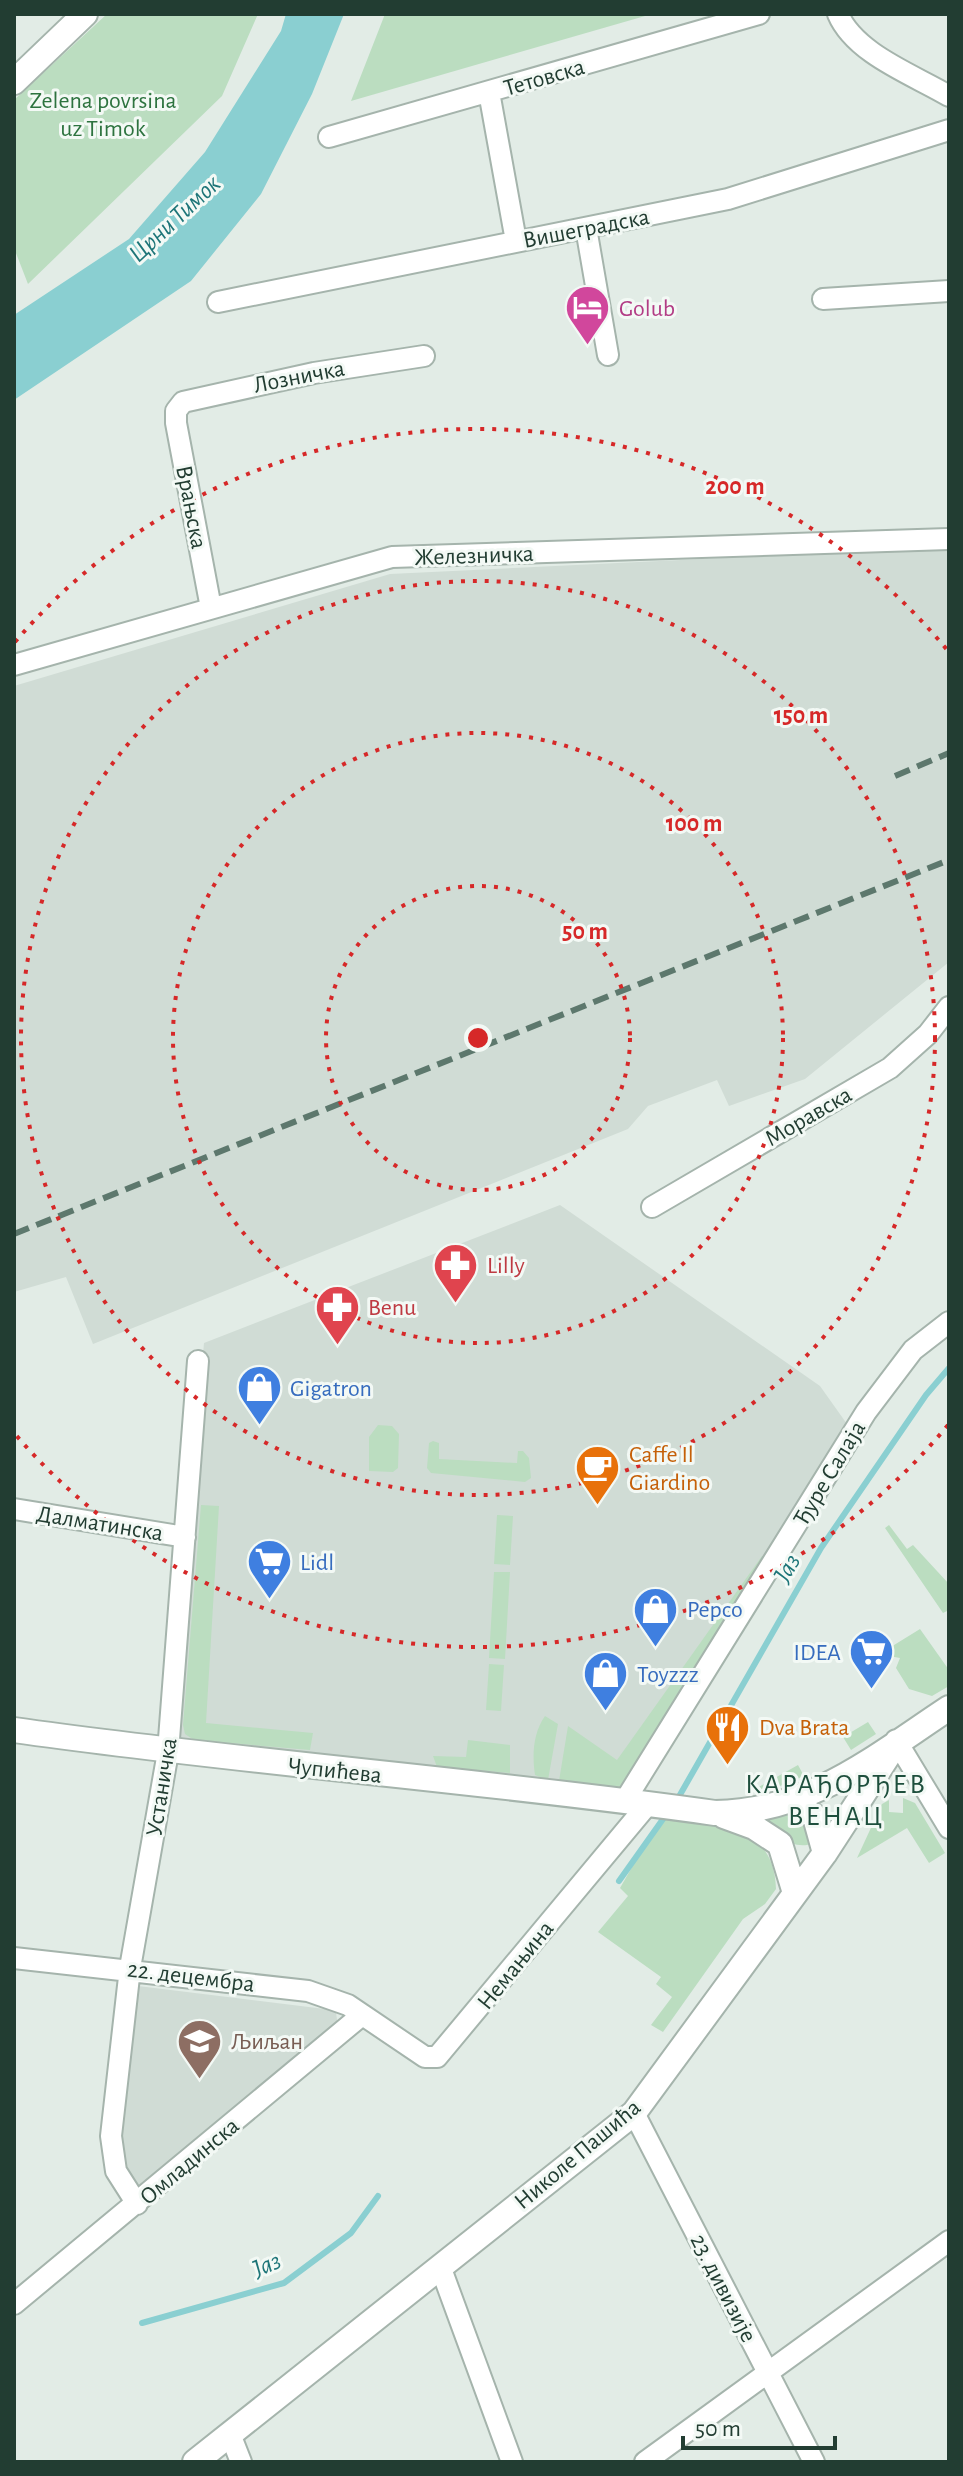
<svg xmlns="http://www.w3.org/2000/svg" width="963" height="2476" font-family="'Alegreya Sans',sans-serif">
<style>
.built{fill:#d0dcd5}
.green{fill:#bbddc0}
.water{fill:#8acfd1}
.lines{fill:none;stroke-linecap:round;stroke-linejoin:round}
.stream{stroke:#8acfd1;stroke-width:6}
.minor-casing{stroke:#a5b4ac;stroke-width:24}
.tertiary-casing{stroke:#a5b4ac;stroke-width:28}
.minor{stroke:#fff;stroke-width:20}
.tertiary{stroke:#fff;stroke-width:24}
.rail{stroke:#5d786d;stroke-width:6;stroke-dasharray:16 8;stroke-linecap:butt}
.ring{fill:none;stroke:#d62828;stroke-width:4;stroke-dasharray:4 8}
.labels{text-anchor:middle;stroke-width:6;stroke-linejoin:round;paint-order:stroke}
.street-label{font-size:24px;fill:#223d32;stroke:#f3f9f5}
.park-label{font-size:24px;fill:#2d733f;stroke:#f3f9f5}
.hotel-label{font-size:24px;fill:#b23c85;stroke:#f3f9f5;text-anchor:start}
.health-label{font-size:24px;fill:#be3a42;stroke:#f3f9f5;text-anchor:start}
.shop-label{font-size:24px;fill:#366cbe;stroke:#f3f9f5;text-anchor:start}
.food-label{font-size:24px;fill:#c56008;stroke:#f3f9f5;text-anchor:start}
.education-label{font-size:24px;fill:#785e54;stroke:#f3f9f5;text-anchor:start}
.water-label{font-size:26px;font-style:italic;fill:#1d7578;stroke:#f3f9f5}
.quarter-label{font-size:28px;letter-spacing:2px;fill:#1e4f3d;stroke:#f3f9f5}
.centre{fill:#d62828;stroke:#f3f9f5;stroke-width:4}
.ring-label{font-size:24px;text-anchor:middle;font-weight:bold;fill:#d62828;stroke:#f3f9f5;stroke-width:6;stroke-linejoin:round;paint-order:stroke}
</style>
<rect width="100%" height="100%" fill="#e2ece6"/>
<path class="built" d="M949 547V962L805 1079 729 1106 717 1080 648 1106 628 1129 93 1344 66 1277 14 1292V686L390 574Z
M560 1205 820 1386 847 1424 619 1791 168 1740 204 1343Z
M138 1986 325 2009 336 2013 338 2026 140 2190 124 2166 121 2135Z"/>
<path class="green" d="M107 14H258L222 96 28 284 14 248V100Z
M385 14H652L351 101Z
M378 1425 392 1426 399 1434 398 1468 393 1472 369 1471V1437Z
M433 1441 439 1443V1459L517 1463 518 1451H523L529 1458 531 1478 525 1482 431 1473 427 1468 429 1443Z
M201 1505 219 1506 206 1723 313 1733 310 1750 194 1740 185 1734 183 1725Z
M497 1515 513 1516 510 1565 494 1564Z
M889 1525 907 1549 913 1545 949 1584V1610L943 1613 885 1528Z
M762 1556 767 1559 618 1790 559 1781 568 1726 617 1760Z
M494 1572H510L505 1659 489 1658Z
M920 1629 949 1670V1686L932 1696 909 1689 896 1668 900 1658 889 1656 886 1650Z
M489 1664 504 1665 501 1711 486 1710Z
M545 1716 558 1724 548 1780 535 1775C532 1755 533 1733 545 1716Z
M868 1722 876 1734 851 1750 843 1737Z
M468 1740 510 1745V1773L437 1767 433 1756 466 1757Z
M798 1765 804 1776 761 1794 757 1788Z
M903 1798 915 1803 945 1853 929 1863 907 1828 857 1858 882 1804 889 1800V1812L903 1813Z
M790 1813 801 1815 814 1843C792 1852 774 1833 758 1820Z
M666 1816C716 1824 774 1823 776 1889L765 1904 743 1919 663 2032 651 2025 672 1997 656 1984 661 1977 598 1932 628 1896 620 1888 658 1822Z"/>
<path class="water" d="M286 14H344L312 94 261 194 191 281 14 400V315L129 239 205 152 281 31Z"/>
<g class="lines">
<path class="stream" d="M677 1800 821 1548 926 1395 949 1368
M619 1881 668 1812
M142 2323 284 2283 351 2233 378 2196"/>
<defs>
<path id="minor" d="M838 14C855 54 914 75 949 96
M489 92 516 241
M329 137 759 14
M586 228 608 355
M823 299 949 291
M218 302 728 199 949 130
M211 608 176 423V411L183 402 314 373 424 356
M14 665 392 557 949 539
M652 1207 890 1068 928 1034 949 1007
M14 1509 185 1537
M897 1742 949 1828
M624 1802 866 1412 913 1350 949 1322
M14 1958 308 1991 348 2005 425 2057H437L648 1804
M634 2113 814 2462
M137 2204 116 2171 111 2136 130 1968 168 1752 198 1361
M440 2266 512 2462
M14 2304 362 2015
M230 2434 241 2462
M645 2462 949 2241"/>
<path id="tertiary" d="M14 82 85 14
M14 1730C247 1763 482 1780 715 1813 810 1812 873 1758 949 1708
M794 1802 815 1817 825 1853
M724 1816 754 1827 780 1844 795 1893
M195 2462 634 2113 825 1853 897 1742"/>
</defs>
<use href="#minor" class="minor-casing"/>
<use href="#tertiary" class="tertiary-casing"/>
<use href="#minor" class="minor"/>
<use href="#tertiary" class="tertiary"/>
<path class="rail" d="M895 776 949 753
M14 1234 949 860"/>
</g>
<g class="ring">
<circle cx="478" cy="1038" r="152"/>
<circle cx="478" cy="1038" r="305"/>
<circle cx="478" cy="1038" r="457"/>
<path d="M948 1425A609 609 0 0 1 15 1434M15 642A609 609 0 0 1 948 651"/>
</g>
<defs>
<symbol id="hotel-pin" viewBox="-11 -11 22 30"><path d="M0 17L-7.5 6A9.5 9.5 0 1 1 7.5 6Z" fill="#d1479c" stroke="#f3f9f5"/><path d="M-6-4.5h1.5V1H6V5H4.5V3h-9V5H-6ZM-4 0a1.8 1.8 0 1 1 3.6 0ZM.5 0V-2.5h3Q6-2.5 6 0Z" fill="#fff"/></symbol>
<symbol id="pharmacy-pin" viewBox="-11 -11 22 30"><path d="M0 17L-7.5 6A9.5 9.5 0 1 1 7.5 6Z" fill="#e0444e" stroke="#f3f9f5"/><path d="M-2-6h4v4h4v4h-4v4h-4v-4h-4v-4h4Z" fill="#fff"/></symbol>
<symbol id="shop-pin" viewBox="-11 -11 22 30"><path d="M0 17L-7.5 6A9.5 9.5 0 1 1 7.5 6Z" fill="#3f7fe0" stroke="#f3f9f5"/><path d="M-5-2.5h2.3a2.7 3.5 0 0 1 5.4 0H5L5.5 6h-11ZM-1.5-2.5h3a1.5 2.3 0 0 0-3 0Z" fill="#fff"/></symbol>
<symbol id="cafe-pin" viewBox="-11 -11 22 30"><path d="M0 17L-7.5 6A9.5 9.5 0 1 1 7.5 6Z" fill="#e8710a" stroke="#f3f9f5"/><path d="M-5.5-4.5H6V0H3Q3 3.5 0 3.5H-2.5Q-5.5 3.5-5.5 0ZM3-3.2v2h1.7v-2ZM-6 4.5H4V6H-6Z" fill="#fff"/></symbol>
<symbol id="supermarket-pin" viewBox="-11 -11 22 30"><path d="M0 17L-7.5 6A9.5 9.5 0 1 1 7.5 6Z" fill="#3f7fe0" stroke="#f3f9f5"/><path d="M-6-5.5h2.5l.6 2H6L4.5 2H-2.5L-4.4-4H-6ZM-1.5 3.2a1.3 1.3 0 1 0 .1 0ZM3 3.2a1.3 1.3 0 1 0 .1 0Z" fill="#fff"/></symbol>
<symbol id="restaurant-pin" viewBox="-11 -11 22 30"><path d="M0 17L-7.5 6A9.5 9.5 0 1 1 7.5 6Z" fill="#e8710a" stroke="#f3f9f5"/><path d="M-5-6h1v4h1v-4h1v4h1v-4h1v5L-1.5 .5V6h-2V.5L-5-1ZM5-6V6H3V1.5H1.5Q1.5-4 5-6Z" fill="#fff"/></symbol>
<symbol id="school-pin" viewBox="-11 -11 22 30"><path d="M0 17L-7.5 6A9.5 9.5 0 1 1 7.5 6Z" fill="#8d6e63" stroke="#f3f9f5"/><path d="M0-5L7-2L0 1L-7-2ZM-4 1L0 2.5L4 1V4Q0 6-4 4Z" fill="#fff"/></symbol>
</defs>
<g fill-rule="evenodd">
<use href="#hotel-pin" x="562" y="282" width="51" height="69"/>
<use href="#pharmacy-pin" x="430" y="1240" width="51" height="69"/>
<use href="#pharmacy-pin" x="312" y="1282" width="51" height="69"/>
<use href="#shop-pin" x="234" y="1362" width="51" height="69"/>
<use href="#cafe-pin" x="572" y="1442" width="51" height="69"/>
<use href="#supermarket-pin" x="244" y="1536" width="51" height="69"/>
<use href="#shop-pin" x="630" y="1584" width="51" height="69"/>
<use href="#supermarket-pin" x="846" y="1626" width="51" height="69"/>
<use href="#shop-pin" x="580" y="1648" width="51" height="69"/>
<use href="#restaurant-pin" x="702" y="1702" width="51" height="69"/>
<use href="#school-pin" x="174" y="2016" width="51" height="69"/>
</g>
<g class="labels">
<g class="street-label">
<text transform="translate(544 77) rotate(-16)" y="8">Тетовска</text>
<text transform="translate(586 228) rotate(-11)" y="8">Вишеградска</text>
<text transform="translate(299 376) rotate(-11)" y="8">Лозничка</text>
<text transform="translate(192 507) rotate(79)" y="8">Врањска</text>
<text transform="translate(474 555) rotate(-2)" y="8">Железничка</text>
<text transform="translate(808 1116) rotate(-30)" y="8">Моравска</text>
<text transform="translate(829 1473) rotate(-59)" y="8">Ђуре Салаја</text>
<text transform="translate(100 1523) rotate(9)" y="8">Далматинска</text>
<text transform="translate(335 1770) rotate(6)" y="8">Чупићева</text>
<text transform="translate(161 1787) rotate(-81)" y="8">Устаничка</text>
<text transform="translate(515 1965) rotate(-51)" y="8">Немањина</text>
<text transform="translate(191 1976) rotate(7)" y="8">22. децембра</text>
<text transform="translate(577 2154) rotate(-40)" y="8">Николе Пашића</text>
<text transform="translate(189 2161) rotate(-40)" y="8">Омладинска</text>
<text transform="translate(724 2288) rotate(63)" y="8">23. дивизије</text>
</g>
<g class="park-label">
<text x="103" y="108">Zelena povrsina<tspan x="103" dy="28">uz Timok</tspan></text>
</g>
<g class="hotel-label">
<text x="619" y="316">Golub</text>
</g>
<g class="health-label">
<text x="487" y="1273">Lilly</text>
<text x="368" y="1315">Benu</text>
</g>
<g class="shop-label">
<text x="290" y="1396">Gigatron</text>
<text x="300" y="1570">Lidl</text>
<text x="687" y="1617">Pepco</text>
<text x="841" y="1660" text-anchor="end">IDEA</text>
<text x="637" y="1682">Toyzzz</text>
</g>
<g class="food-label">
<text x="629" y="1462">Caffe Il<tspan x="629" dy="28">Giardino</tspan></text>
<text x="759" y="1735">Dva Brata</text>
</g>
<g class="education-label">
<text x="231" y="2049">Љиљан</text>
</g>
<g class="water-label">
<text transform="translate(174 218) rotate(-43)" y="9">Црни Тимок</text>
<text transform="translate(786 1568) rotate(-60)" y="9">Јаз</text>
<text transform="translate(266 2264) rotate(-23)" y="9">Јаз</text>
</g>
<g class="quarter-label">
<text x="836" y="1793">КАРАЂОРЂЕВ<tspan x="836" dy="32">ВЕНАЦ</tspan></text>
</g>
</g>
<circle cx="478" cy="1038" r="12" class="centre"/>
<g class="ring-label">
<text x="735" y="494">200 m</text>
<text x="801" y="723">150 m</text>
<text x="694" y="831">100 m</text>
<text x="585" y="939">50 m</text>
</g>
<rect width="963" height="2476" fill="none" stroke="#223d32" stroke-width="32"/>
<path d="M683 2436v12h152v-12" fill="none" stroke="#223d32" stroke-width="4"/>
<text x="695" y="2436" font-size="24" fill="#223d32" stroke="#f3f9f5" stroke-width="6" paint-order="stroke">50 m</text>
</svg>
